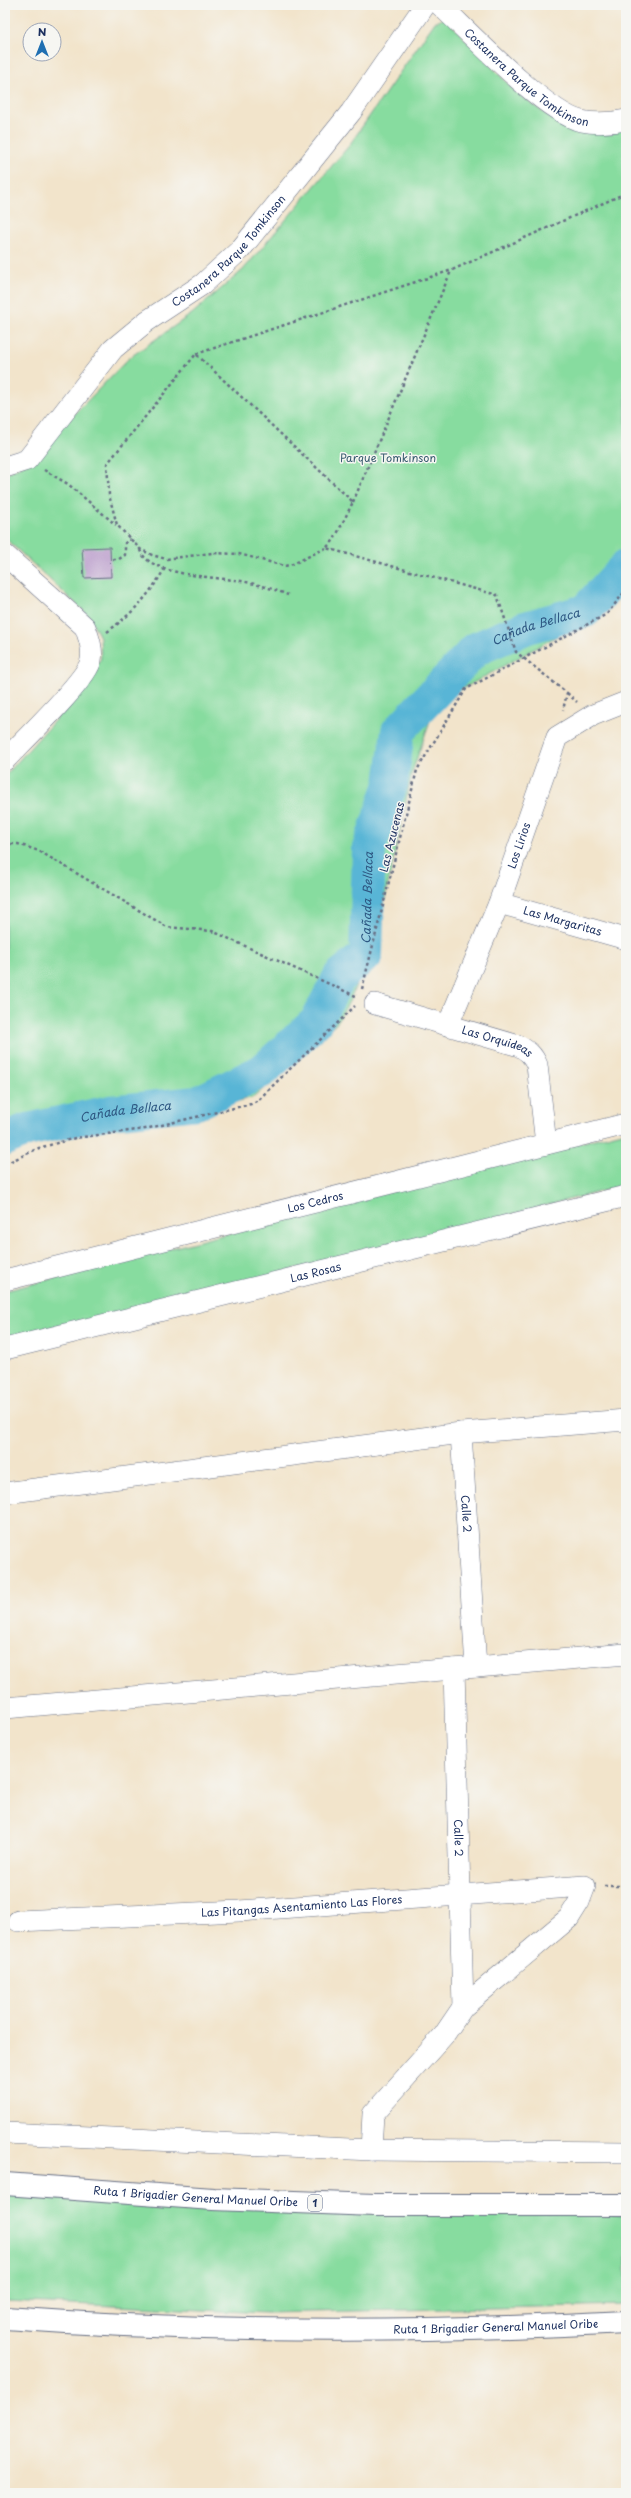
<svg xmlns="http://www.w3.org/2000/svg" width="631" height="2498" font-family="'Playpen Sans',sans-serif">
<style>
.green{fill:#87dc9f;stroke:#51867e}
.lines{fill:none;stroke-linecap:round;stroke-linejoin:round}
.river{stroke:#58b5d6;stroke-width:34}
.building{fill:#bfa4cf}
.minor-casing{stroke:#666e84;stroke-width:22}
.highway-casing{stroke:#666e84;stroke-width:24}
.path{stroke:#666e84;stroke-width:2.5;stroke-dasharray:3 3;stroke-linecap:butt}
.minor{stroke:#fff;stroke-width:21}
.highway{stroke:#fff;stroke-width:22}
.labels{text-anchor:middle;stroke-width:3;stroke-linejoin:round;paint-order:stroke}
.shield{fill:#f6f6f2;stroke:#5d6b8a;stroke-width:1}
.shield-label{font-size:10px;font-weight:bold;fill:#1b2f5e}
.street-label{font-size:11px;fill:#1b2f5e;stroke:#f6f6f2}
.park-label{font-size:11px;fill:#365a6e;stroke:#f6f6f2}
.water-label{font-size:12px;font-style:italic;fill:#2d5782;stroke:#f6f6f2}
</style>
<rect width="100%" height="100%" fill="#f6f6f2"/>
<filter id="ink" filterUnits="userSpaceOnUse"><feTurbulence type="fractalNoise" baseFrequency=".025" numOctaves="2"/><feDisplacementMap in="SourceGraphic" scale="8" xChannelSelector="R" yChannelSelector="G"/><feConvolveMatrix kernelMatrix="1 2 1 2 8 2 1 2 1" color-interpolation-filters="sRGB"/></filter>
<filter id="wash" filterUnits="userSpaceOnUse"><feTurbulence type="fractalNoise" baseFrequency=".012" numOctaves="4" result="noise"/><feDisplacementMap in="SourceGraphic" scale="16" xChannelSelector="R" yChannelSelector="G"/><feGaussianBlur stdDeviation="0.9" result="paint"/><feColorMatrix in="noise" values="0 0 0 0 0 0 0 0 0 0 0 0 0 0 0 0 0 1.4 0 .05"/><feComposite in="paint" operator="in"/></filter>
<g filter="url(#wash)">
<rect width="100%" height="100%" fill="#f2e4cb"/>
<path class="green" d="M445 18 517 93 551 118 626 127V585L611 606 448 697 431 718 412 772 380 922 350 1000 336 1024 254 1097 182 1116 104 1126 50 1136 5 1157V776L89 682 101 658 100 637 89 616 5 538V474L27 463 129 358 193 313 243 270 348 147 435 22Z
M626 1131V1185L5 1343V1291Z
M5 2192 626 2215V2305L267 2313 5 2301Z"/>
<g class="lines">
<path class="river" id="s1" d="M5 1139 27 1130 110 1112 197 1103 262 1071 316 1022 340 976 366 955 369 848 391 784 398 731 476 649 525 628 585 611 626 566"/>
</g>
<g id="blocks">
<path class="building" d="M110 547 111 577 84 578 82 548Z"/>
</g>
</g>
<g filter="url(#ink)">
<use href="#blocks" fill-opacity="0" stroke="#666e84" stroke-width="1"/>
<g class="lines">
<defs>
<g id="minor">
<path id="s2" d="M440 5C469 32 546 113 581 121 596 124 611 123 626 120"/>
<path id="s3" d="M5 467 27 460 113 349 147 321 203 284 240 250 351 112 425 5"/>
<path d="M5 555 85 627C89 638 93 649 91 660 88 679 22 742 5 760"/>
<path id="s4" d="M499 903 626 939"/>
<path id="s5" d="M375 1004 519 1046C528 1051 533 1055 537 1065L546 1144"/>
<path id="s6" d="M448 1025 499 903 557 737 593 715 626 702"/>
<path id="s7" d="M5 1280 626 1124"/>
<path id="s8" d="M5 1349 626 1196"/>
<path id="s9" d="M461 1433 476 1667"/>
<path d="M5 1493 461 1433 626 1420"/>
<path id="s10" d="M454 1669 463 2007"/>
<path d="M5 1708 626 1654"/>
<path id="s11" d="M18 1921 239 1911 585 1886 579 1902 569 1918 463 2007 444 2035 373 2114 371 2150"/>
<path d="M5 2133 371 2150 626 2152"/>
</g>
<g id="highway">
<path id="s12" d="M5 2184 213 2199 375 2205H626"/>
<path id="s13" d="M5 2318C211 2333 420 2333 626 2322"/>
</g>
</defs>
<use href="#minor" class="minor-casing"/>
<use href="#highway" class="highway-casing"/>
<path class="path" d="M196 354 452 270 626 193
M44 470 68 484 116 525
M353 502 451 271
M326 548 293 564 285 566 239 554 212 553 166 559 152 555 140 549 117 525 109 495 107 464 196 354 353 502 334 540 326 548 497 595 516 652 567 693 563 710
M140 550C149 576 217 577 241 581 257 584 274 589 288 595
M113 559H119L125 555V543L130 539
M107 632C134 612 148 597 165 568
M567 693 577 702
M5 844H18L39 851 167 927 212 931 358 997
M362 989 417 770 466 689 607 614 626 590
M5 1164 39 1148 75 1138 145 1129 251 1104 258 1100 355 1006
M604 1886H626"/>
<use href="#minor" class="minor"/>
<use href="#highway" class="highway"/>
</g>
</g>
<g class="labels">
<rect class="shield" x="308" y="2195" width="14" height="16" rx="3"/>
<g class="shield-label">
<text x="315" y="2207">1</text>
</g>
<g class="street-label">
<text dy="4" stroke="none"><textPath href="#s2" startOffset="114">Costanera Parque Tomkinson</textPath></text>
<text dy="4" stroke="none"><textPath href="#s3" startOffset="316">Costanera Parque Tomkinson</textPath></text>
<text transform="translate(392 837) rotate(-76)" y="4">Las Azucenas</text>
<text dy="4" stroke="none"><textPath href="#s6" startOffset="193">Los Lirios</textPath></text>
<text dy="4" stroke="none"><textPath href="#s4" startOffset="66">Las Margaritas</textPath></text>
<text dy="4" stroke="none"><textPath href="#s5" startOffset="128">Las Orquideas</textPath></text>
<text dy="4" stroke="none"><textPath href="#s7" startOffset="320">Los Cedros</textPath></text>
<text dy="4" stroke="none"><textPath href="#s8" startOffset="320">Las Rosas</textPath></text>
<text dy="4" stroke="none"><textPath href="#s9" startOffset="81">Calle 2</textPath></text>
<text dy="4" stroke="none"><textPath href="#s10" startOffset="169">Calle 2</textPath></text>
<text dy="4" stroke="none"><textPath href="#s11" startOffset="284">Las Pitangas Asentamiento Las Flores</textPath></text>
<text dy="4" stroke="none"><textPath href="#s12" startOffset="191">Ruta 1 Brigadier General Manuel Oribe</textPath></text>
<text dy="4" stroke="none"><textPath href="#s13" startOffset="491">Ruta 1 Brigadier General Manuel Oribe</textPath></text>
</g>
<g class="park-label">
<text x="388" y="462">Parque Tomkinson</text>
</g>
<g class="water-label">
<text dy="4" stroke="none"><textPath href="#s1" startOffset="832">Cañada Bellaca</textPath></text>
<text dy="4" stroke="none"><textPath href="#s1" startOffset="484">Cañada Bellaca</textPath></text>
<text dy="4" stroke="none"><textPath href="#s1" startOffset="124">Cañada Bellaca</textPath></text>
</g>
</g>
<rect width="631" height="2498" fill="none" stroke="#f6f6f2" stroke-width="20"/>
<g transform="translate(42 42)"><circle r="19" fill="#f6f6f2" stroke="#9ea6b7"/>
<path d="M0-3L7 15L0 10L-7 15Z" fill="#1f6fb2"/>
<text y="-6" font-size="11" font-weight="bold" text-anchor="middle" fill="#1b2f5e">N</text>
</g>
</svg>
